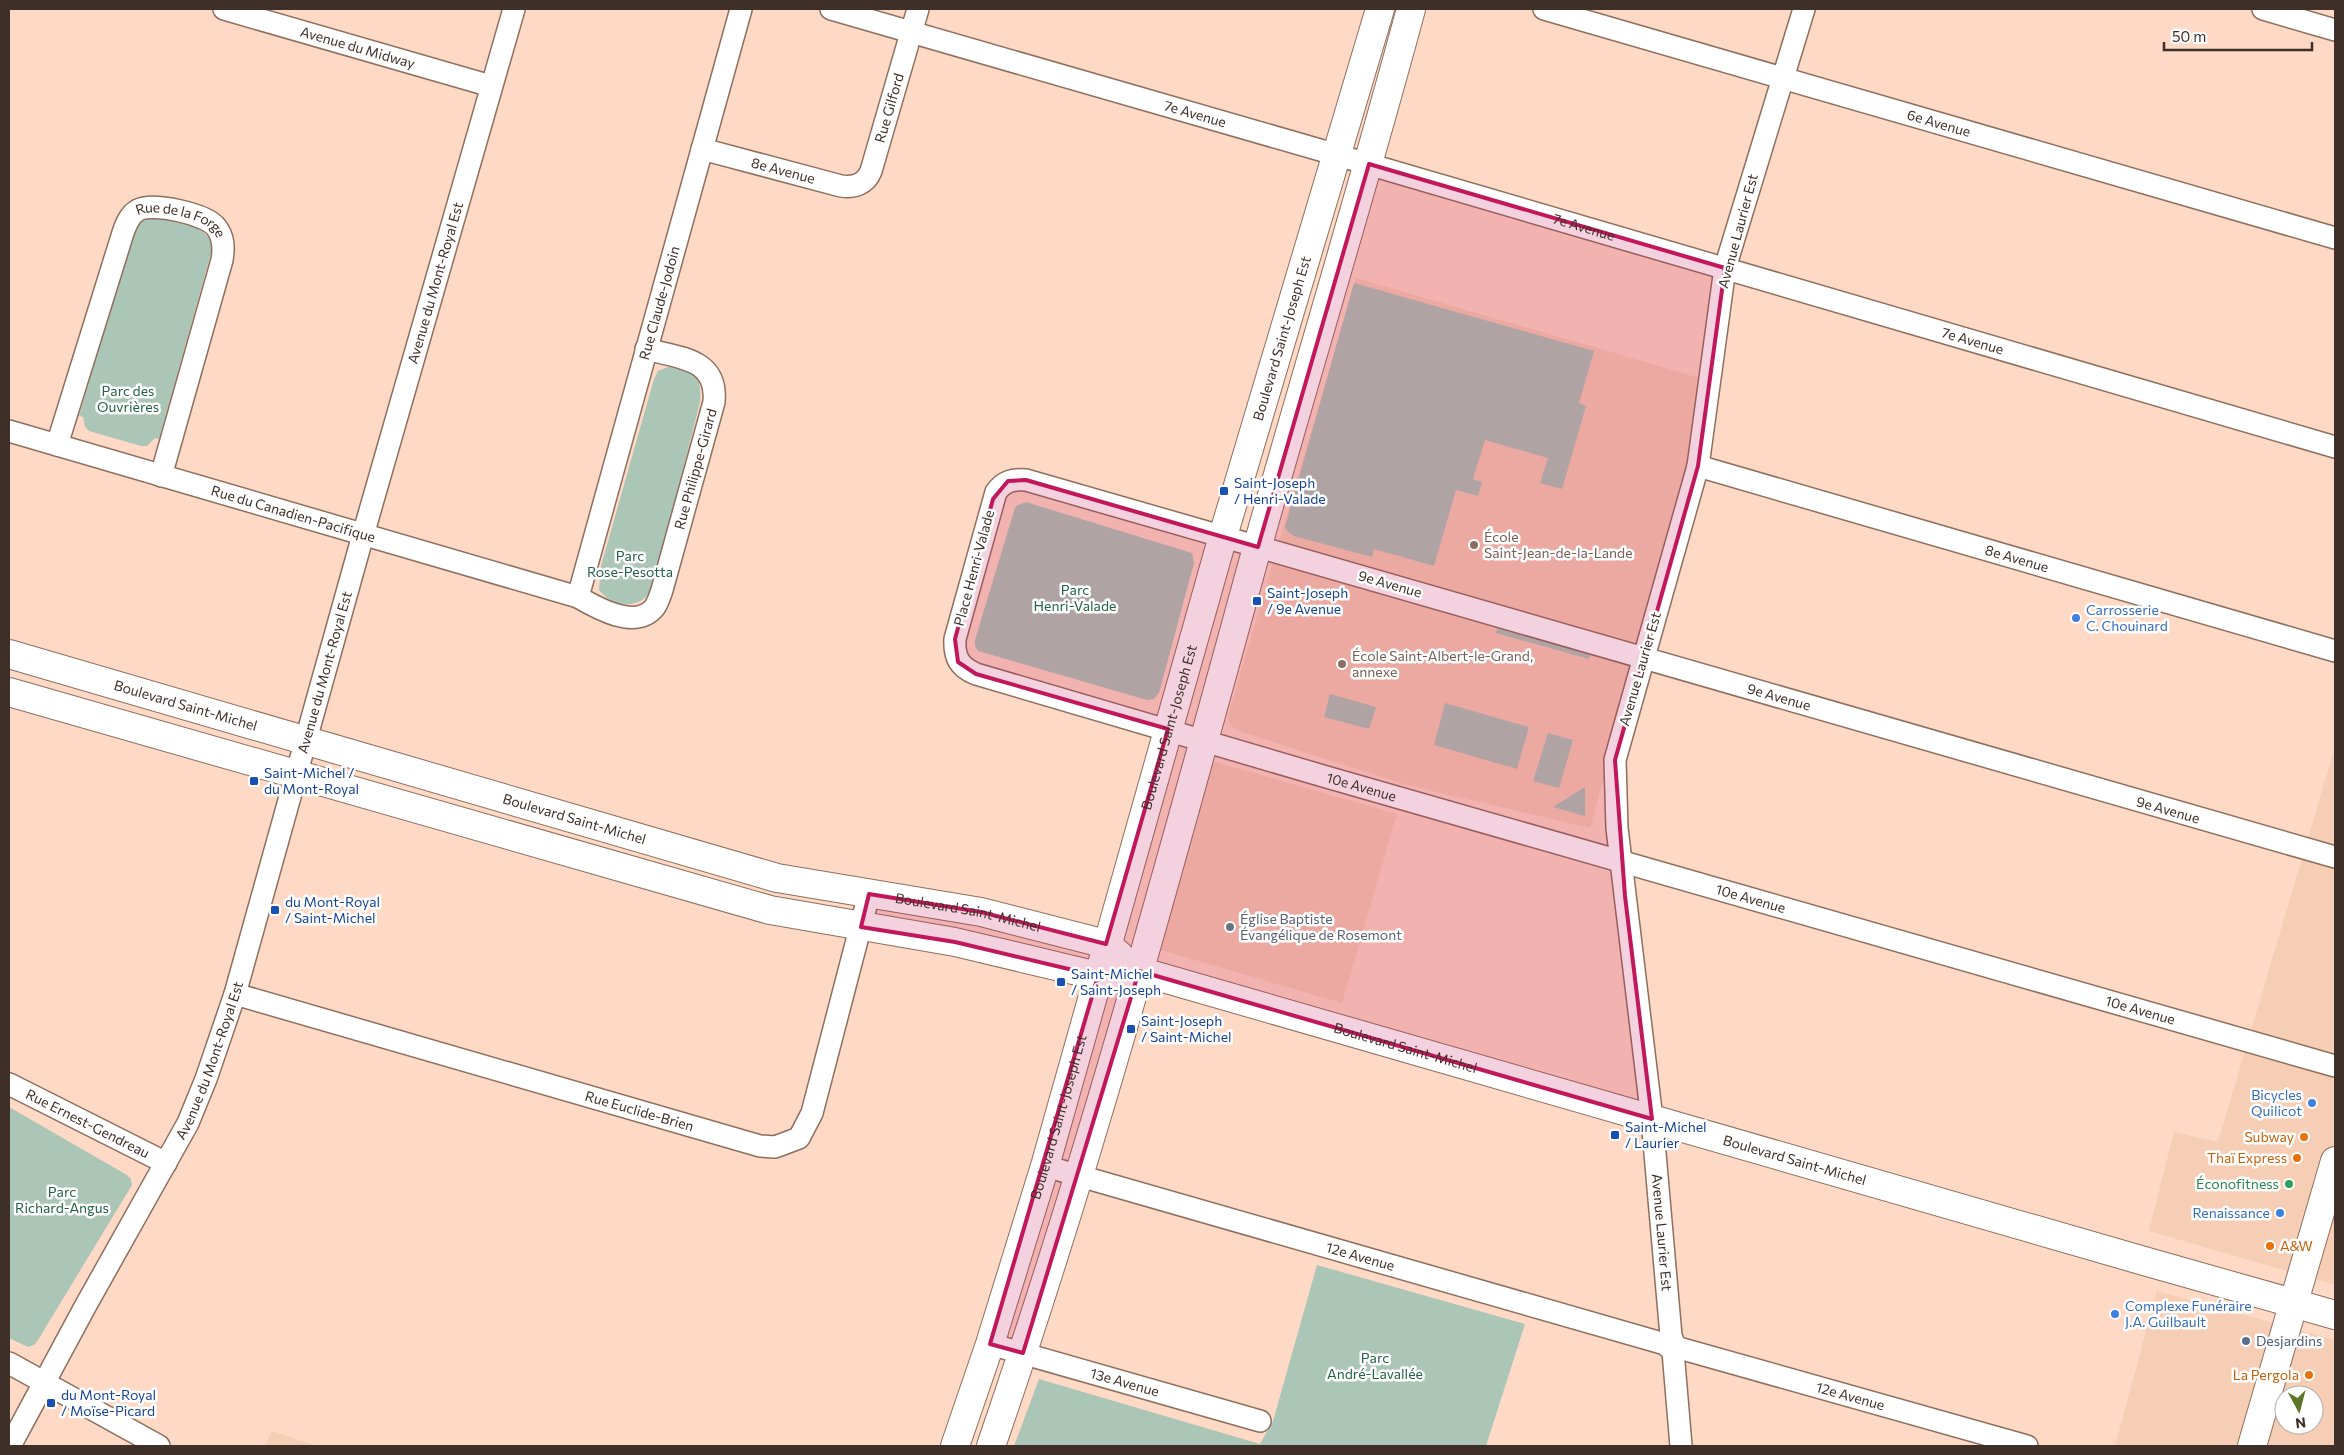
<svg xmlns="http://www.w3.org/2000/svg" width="2344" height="1455" font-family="Commissioner,sans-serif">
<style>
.built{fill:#f6cdb5;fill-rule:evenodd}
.green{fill:#abc6b7}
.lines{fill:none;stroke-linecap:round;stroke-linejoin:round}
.street-casing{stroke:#8e6f5d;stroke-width:24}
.secondary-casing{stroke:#8e6f5d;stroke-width:30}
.street{stroke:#fff;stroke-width:21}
.secondary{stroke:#fff;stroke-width:28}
.marked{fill:#c2185b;fill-opacity:0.2;stroke:#c2185b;stroke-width:4;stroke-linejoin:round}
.transit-dot{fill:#1a4fb4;stroke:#fff;stroke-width:2}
.education-dot{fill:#8d6e63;stroke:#fff;stroke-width:2}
.shop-dot{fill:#3f7fe0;stroke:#fff;stroke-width:2}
.worship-dot{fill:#6b7280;stroke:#fff;stroke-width:2}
.food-dot{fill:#e8710a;stroke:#fff;stroke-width:2}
.leisure-dot{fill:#2e9e5b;stroke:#fff;stroke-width:2}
.service-dot{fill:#5c6f8a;stroke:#fff;stroke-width:2}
.labels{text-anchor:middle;stroke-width:5;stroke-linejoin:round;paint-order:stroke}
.street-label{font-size:14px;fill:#3e3029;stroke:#fff}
.park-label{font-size:14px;fill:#236246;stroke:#fff}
.transit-label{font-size:14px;fill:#164399;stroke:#fff;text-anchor:start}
.education-label{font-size:14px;fill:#785e54;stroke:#fff;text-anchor:start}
.shop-label{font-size:14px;fill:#366cbe;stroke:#fff;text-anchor:start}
.worship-label{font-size:14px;fill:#5b616d;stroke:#fff;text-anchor:start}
.food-label{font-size:14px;fill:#c56008;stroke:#fff;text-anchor:end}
.leisure-label{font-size:14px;fill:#27864d;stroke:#fff;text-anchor:end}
.service-label{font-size:14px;fill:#4e5e75;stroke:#fff;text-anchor:start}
</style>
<rect width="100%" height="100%" fill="#fdd9c6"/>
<path class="built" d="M1356 278 1700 378 1690 463 1590 828 1407 785 1236 730 1229 722 1228 717Z
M2335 747V1285L2149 1231 2174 1132 2218 1142Z
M1208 760 1397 814 1342 1003 1154 948Z
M2157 1291 2335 1340V1446H2115ZM2284 1395H2314V1425H2284Z
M272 1431 318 1446H265Z"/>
<path class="green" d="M152 217C173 218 207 225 213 246L159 439 155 438 147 446H141L89 431 85 427 83 417 79 416 133 232 139 222Z
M1354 283 1594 351 1579 403 1586 406 1562 489 1540 483 1548 458 1485 440 1473 479 1482 482 1478 496 1456 490 1434 566 1374 549 1372 557 1294 536 1288 532 1285 527Z
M673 365C696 371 702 379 700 402L656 576C654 582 652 590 648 595 634 610 611 606 599 590L601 566 654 379 658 371Z
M1026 502 1192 553 1194 563 1159 693 1154 699 1147 700 978 651 975 646V640L1014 511 1016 506Z
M1500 618 1593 645 1589 659 1496 633Z
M1330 694 1376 707 1369 729 1324 717Z
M1445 703 1529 727 1517 769 1434 745Z
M1548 733 1573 740 1559 788 1533 781Z
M1585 787V816L1553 807Z
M9 1107 127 1175 131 1179 132 1185 38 1340 34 1345 28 1347 9 1338Z
M1317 1265 1525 1324 1486 1446H1014L1039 1379 1260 1444 1273 1421Z"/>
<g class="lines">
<defs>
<g id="street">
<path id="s1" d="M224 9 491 86"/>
<path id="s2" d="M831 9 1320 150 2335 447"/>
<path id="s3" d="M1544 9 2335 238"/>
<path id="s4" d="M1804 9 1725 268 1698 466 1615 760 1617 828 1652 1119 1671 1336 1674 1344 1679 1348 2027 1446"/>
<path d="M2263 9 2335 30"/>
<path id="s5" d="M702 149 841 186C854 188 866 184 871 171L918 9"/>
<path id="s6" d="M9 431 578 597C597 608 635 630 654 608 658 603 660 596 662 590L714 402C718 358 679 358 646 349"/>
<path id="s7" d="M57 445 122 236C125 226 129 215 138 210 153 202 206 214 216 227 224 237 224 248 222 260L161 476"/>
<path id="s8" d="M1698 466 2335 651"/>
<path id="s9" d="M578 597 741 9"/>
<path id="s10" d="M2335 857 1026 480C1013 479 1004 481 996 492L955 639C954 657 959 667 976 674L1323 776 2335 1066"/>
<path id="s11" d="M235 994 760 1146 775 1147 799 1138 812 1113 869 894"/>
<path id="s12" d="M9 1084 166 1163"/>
<path id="s13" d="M1045 1166 1665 1344 1673 1351 1681 1446"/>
<path id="s14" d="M990 1344 1260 1421"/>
<path d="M9 1363 159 1446"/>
<path id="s15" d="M10 1446 86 1305 188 1123 206 1079 235 994 363 535 514 9"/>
</g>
<g id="secondary">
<path id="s16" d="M9 654 777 878 981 912 1106 944 1119 955"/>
<path id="s17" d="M9 692 770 910 955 942 1098 976 1139 971 2144 1261 2335 1315"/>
<path id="s18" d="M955 1446 990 1344 1045 1166 1223 536 1380 9"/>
<path d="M991 1446C1091 1157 1171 861 1252 566 1304 380 1361 195 1411 9"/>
<path d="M2252 1446 2335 1161"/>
</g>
</defs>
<use href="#street" class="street-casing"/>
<use href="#secondary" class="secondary-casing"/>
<use href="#street" class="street"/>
<use href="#secondary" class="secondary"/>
</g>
<path class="marked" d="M1369 164 1725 268 1698 466 1615 760 1625 896 1652 1119 1139 971 1023 1353 990 1344 1098 976 955 942 861 927 869 894 981 912 1106 944 1168 729 976 674 958 662 955 639 993 499 1008 481 1026 480 1258 547Z"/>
<g class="transit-dot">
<rect x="1219" y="486" width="10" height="10" rx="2.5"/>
<rect x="1252" y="596" width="10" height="10" rx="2.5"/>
<rect x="249" y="776" width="10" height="10" rx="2.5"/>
<rect x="270" y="905" width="10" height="10" rx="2.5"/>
<rect x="1056" y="977" width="10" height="10" rx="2.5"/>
<rect x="1126" y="1024" width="10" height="10" rx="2.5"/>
<rect x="1610" y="1130" width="10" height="10" rx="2.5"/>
<rect x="46" y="1398" width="10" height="10" rx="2.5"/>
</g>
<g class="education-dot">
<circle cx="1474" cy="545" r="5"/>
<circle cx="1342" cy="664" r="5"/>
</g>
<g class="shop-dot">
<circle cx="2076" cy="618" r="5"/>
<circle cx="2312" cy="1103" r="5"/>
<circle cx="2280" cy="1213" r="5"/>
<circle cx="2115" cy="1314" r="5"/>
</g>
<circle class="worship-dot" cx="1230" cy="927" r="5"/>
<g class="food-dot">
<circle cx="2304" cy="1137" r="5"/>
<circle cx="2297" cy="1158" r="5"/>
<circle cx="2270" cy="1246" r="5"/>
<circle cx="2309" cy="1375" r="5"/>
</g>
<circle class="leisure-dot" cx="2289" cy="1184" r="5"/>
<circle class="service-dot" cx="2246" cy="1341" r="5"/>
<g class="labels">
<g class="street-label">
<text dy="5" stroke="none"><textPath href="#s1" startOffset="139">Avenue du Midway</textPath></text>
<text dy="5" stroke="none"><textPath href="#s5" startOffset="246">Rue Gilford</textPath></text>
<text dy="5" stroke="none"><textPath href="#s2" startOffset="379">7e Avenue</textPath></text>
<text dy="5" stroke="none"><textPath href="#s3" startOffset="411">6e Avenue</textPath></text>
<text dy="5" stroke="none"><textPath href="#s5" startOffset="84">8e Avenue</textPath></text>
<text dy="5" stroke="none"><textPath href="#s2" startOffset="784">7e Avenue</textPath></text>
<text dy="5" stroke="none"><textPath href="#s7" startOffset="296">Rue de la Forge</textPath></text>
<text transform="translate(1738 231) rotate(-75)" y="5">Avenue Laurier Est</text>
<text dy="5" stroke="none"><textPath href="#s15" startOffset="1245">Avenue du Mont-Royal Est</textPath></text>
<text dy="5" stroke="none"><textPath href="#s9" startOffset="305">Rue Claude-Jodoin</textPath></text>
<text dy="5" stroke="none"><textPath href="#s18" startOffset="1155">Boulevard Saint-Joseph Est</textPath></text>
<text dy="5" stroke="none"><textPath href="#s2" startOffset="1189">7e Avenue</textPath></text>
<text dy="5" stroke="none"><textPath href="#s6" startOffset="821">Rue Philippe-Girard</textPath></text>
<text dy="5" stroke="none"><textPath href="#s6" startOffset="296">Rue du Canadien-Pacifique</textPath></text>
<text dy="5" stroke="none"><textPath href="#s8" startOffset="332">8e Avenue</textPath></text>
<text transform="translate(974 568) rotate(-75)" y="5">Place Henri-Valade</text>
<text transform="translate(1390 584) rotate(16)" y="5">9e Avenue</text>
<text transform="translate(1640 669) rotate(-74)" y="5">Avenue Laurier Est</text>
<text dy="5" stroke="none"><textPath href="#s15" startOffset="840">Avenue du Mont-Royal Est</textPath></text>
<text transform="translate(1779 697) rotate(16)" y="5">9e Avenue</text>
<text dy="5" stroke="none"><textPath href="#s16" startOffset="184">Boulevard Saint-Michel</textPath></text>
<text dy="5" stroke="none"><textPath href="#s18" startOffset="750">Boulevard Saint-Joseph Est</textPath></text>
<text dy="5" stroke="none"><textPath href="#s10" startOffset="1995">10e Avenue</textPath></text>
<text transform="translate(2168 810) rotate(16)" y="5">9e Avenue</text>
<text dy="5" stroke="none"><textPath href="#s16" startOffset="589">Boulevard Saint-Michel</textPath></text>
<text dy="5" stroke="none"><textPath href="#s10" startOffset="2400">10e Avenue</textPath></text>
<text dy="5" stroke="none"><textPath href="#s16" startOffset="994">Boulevard Saint-Michel</textPath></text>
<text dy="5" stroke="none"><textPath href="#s10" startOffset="2805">10e Avenue</textPath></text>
<text dy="5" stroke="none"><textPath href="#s17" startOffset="1445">Boulevard Saint-Michel</textPath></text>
<text dy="5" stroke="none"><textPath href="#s15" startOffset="435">Avenue du Mont-Royal Est</textPath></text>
<text dy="5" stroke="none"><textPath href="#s11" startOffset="421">Rue Euclide-Brien</textPath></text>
<text dy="5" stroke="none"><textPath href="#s18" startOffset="345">Boulevard Saint-Joseph Est</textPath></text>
<text dy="5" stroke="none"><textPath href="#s12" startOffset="88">Rue Ernest-Gendreau</textPath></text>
<text dy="5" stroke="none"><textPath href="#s17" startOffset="1850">Boulevard Saint-Michel</textPath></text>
<text dy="5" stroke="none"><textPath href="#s4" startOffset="1251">Avenue Laurier Est</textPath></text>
<text dy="5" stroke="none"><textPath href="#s13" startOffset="328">12e Avenue</textPath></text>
<text dy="5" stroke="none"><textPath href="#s14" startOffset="140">13e Avenue</textPath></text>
<text dy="5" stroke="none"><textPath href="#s4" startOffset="1548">12e Avenue</textPath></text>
</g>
<g class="park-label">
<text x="128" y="396">Parc des<tspan x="128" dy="16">Ouvrières</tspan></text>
<text x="630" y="561">Parc<tspan x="630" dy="16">Rose-Pesotta</tspan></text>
<text x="1075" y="595">Parc<tspan x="1075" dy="16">Henri-Valade</tspan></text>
<text x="62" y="1197">Parc<tspan x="62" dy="16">Richard-Angus</tspan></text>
<text x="1375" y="1363">Parc<tspan x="1375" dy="16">André-Lavallée</tspan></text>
</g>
<g class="transit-label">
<text x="1234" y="488">Saint-Joseph<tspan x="1234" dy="16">/ Henri-Valade</tspan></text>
<text x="1267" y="598">Saint-Joseph<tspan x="1267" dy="16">/ 9e Avenue</tspan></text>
<text x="264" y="778">Saint-Michel /<tspan x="264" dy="16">du Mont-Royal</tspan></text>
<text x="285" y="907">du Mont-Royal<tspan x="285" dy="16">/ Saint-Michel</tspan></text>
<text x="1071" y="979">Saint-Michel<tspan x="1071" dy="16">/ Saint-Joseph</tspan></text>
<text x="1141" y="1026">Saint-Joseph<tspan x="1141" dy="16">/ Saint-Michel</tspan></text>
<text x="1625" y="1132">Saint-Michel<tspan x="1625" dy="16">/ Laurier</tspan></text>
<text x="61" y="1400">du Mont-Royal<tspan x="61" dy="16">/ Moïse-Picard</tspan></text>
</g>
<g class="education-label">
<text x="1484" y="542">École<tspan x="1484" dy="16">Saint-Jean-de-la-Lande</tspan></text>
<text x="1352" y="661">École Saint-Albert-le-Grand,<tspan x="1352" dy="16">annexe</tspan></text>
</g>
<g class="shop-label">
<text x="2086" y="615">Carrosserie<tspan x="2086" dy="16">C. Chouinard</tspan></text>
<text x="2302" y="1100" text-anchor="end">Bicycles<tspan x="2302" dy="16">Quilicot</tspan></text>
<text x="2270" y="1218" text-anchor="end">Renaissance</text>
<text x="2125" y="1311">Complexe Funéraire<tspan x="2125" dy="16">J.A. Guilbault</tspan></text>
</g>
<g class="worship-label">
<text x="1240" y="924">Église Baptiste<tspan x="1240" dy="16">Évangélique de Rosemont</tspan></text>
</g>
<g class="food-label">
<text x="2294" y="1142">Subway</text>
<text x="2287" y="1163">Thaï Express</text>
<text x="2280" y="1251" text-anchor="start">A&amp;W</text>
<text x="2299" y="1380">La Pergola</text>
</g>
<g class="leisure-label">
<text x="2279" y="1189">Éconofitness</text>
</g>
<g class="service-label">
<text x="2256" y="1346">Desjardins</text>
</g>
</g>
<rect width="2344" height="1455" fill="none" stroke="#3e3029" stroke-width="20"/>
<g transform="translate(2299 1410) rotate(173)"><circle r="24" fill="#ffffff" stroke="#b2aca9"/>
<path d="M0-4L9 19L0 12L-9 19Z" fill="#5c7527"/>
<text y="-8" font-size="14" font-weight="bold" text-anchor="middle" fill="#3e3029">N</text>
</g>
<path d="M2164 42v8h148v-8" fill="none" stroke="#3e3029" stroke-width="2.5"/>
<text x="2172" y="42" font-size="15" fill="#3e3029" stroke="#ffffff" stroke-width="4" paint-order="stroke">50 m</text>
</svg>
